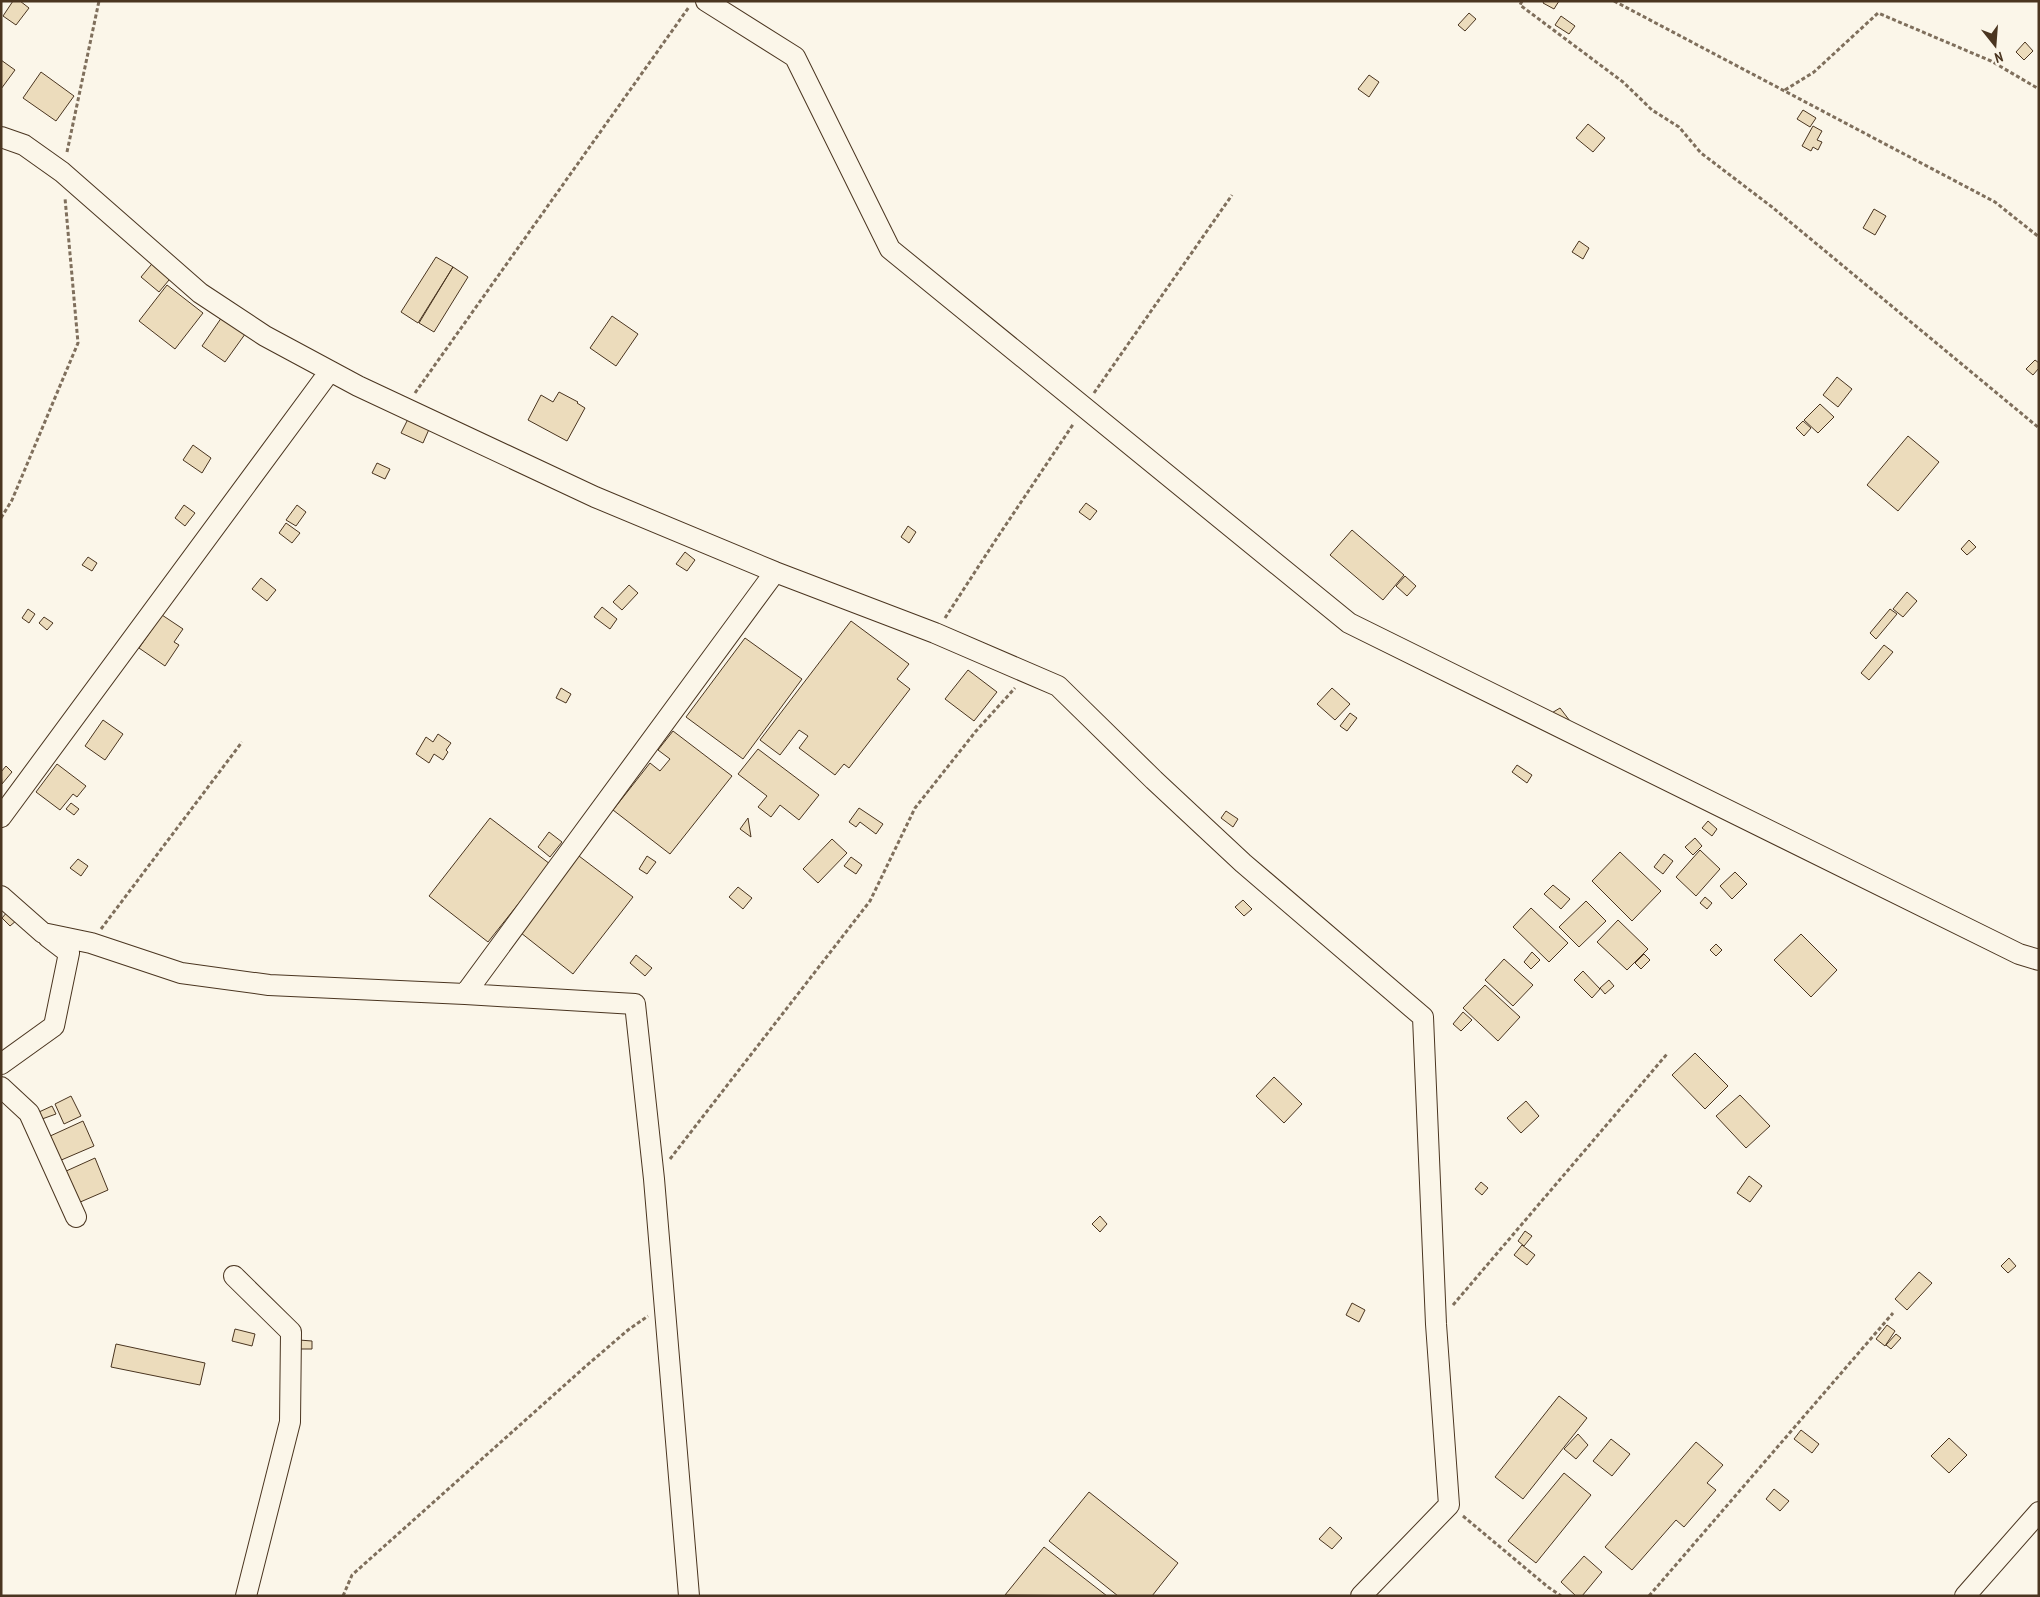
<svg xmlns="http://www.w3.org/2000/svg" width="2040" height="1597" font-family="'PT Sans Narrow',sans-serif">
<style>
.building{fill:#ecdcbc;stroke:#4a3520}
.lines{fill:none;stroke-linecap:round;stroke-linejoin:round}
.minor-casing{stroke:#4a3520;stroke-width:22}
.path{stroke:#7f6f5c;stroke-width:3;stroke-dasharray:4 2.5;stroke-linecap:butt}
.minor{stroke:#fbf6e9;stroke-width:20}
</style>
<rect width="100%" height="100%" fill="#fbf6e9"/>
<path class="building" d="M13 1H20L29 8 16 25 3 16Z
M1544 1H1559L1554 9 1543 3Z
M1469 13 1476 19 1465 31 1458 25Z
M1561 16 1575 26 1569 34 1555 25Z
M2025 42 2033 51 2024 60 2016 52Z
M1 60 15 70 1 89Z
M41 72 74 96 56 121 23 98Z
M1369 75 1379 82 1369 97 1358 89Z
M1803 110 1816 118 1810 127 1797 119Z
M1588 124 1605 138 1593 152 1576 138Z
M1813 126 1822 131 1817 140 1822 142 1818 150 1813 147 1811 151 1802 146Z
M1874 209 1886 216 1875 235 1863 228Z
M1579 241 1589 248 1583 259 1572 252Z
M436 257 453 267 418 323 401 312Z
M156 259 174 274 159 292 141 277Z
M453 267 468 277 434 332 419 323Z
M167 285 203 313 175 349 139 321Z
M224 314 248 330 225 362 202 346Z
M612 316 638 334 616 366 590 348Z
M2035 360 2039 363V368L2033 375 2026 369Z
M1837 377 1852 389 1838 407 1823 395Z
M559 392 578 402 577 403 585 408 567 441 528 420 541 395 553 402Z
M1820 404 1834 417 1818 433 1804 420Z
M409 417 430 427 423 443 401 433Z
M1803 421 1811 428 1804 436 1796 428Z
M1908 436 1939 462 1898 511 1867 485Z
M193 445 211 458 202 473 183 460Z
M377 463 390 469 385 479 372 473Z
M1086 503 1097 511 1090 520 1079 512Z
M184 505 195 513 185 526 175 518Z
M297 505 306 512 296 526 286 520Z
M286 523 300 533 292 543 279 533Z
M908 526 916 532 909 543 901 537Z
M1352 530 1404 575 1383 600 1330 555Z
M1969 540 1976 547 1967 555 1961 549Z
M685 552 695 560 687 571 676 564Z
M88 557 97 563 92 571 82 565Z
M1405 576 1416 586 1407 596 1396 586Z
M261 578 276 590 267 601 252 589Z
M629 585 638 593 622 610 613 602Z
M1907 592 1917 601 1903 617 1893 609Z
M602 607 617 619 610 629 594 617Z
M28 609 35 614 29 623 22 618Z
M1890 609 1897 614 1876 639 1870 633Z
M162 615 183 629 174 642 179 645 165 666 139 648Z
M44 617 53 623 47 630 39 623Z
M851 621 909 664 897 679 910 689 849 768 844 764 835 775 799 748 808 736 799 730 780 755 760 740Z
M745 638 802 679 743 759 686 717Z
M1884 645 1893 652 1869 680 1861 673Z
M968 670 997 692 974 721 945 699Z
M561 688 571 694 566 703 556 698Z
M1332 688 1350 704 1335 720 1317 704Z
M1560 708 1570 721 1560 727 1550 714Z
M1350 713 1357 718 1347 731 1340 726Z
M103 720 123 734 105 760 85 746Z
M673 731 732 776 670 854 613 810 650 763 660 771 670 759 658 750Z
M438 734 451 743 446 750 448 752 443 760 434 754 429 763 416 754 426 737 433 742Z
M758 749 819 795 799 820 780 805 771 817 758 807 767 796 738 774Z
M57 764 86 786 77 797 73 794 60 810 36 792Z
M1517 765 1532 775 1527 783 1512 772Z
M6 766 12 772 2 784 1 772Z
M71 803 79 809 74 815 66 809Z
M859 808 883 824 876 834 860 822 856 827 849 822Z
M1226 811 1238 819 1233 827 1221 818Z
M490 818 550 864 488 942 429 896Z
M748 818 751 837 740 829Z
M1708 821 1717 829 1712 836 1702 828Z
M549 832 562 842 550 857 538 847Z
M1695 838 1702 846 1693 855 1685 847Z
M832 839 847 853 818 883 803 869Z
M1700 850 1720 869 1696 896 1676 877Z
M1620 852 1661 891 1632 921 1592 881Z
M575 853 633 897 573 974 516 929Z
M1664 854 1673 861 1663 874 1654 867Z
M647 856 656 862 647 874 639 869Z
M851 857 862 865 856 874 844 866Z
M78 859 88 866 81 876 70 868Z
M1735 872 1747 884 1732 899 1720 886Z
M1553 885 1570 899 1561 909 1544 894Z
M738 887 752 898 743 909 729 897Z
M1705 897 1712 903 1707 909 1700 903Z
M1243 900 1252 909 1244 916 1235 907Z
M1586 901 1606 921 1579 947 1559 927Z
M1531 908 1568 943 1549 962 1513 927Z
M8 911 17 920 10 926 2 918Z
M1618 920 1648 949 1627 970 1597 942Z
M1801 934 1837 970 1811 997 1774 960Z
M1716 944 1722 950 1716 956 1710 950Z
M1532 952 1540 960 1531 969 1524 962Z
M1644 954 1650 960 1641 969 1635 963Z
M636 955 652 968 645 976 630 963Z
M1504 959 1533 985 1513 1006 1485 980Z
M1583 971 1600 989 1592 998 1574 980Z
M1609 980 1614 986 1605 994 1600 988Z
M1485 985 1520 1017 1498 1041 1463 1008Z
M1463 1012 1472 1020 1461 1031 1453 1024Z
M1695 1053 1728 1086 1705 1109 1672 1075Z
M1274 1077 1302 1104 1284 1123 1256 1096Z
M1740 1095 1770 1126 1746 1148 1716 1116Z
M71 1096 81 1116 64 1124 55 1104Z
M1526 1101 1539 1116 1521 1133 1507 1118Z
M52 1106 56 1114 42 1119 39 1112Z
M83 1121 94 1146 59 1161 48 1137Z
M95 1158 108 1190 78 1203 64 1172Z
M1749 1176 1762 1186 1750 1202 1737 1193Z
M1481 1182 1488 1188 1482 1195 1475 1189Z
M1100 1216 1107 1224 1100 1232 1092 1224Z
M1525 1231 1532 1236 1524 1246 1518 1241Z
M1522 1245 1535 1255 1527 1265 1514 1255Z
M2009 1258 2016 1266 2008 1273 2001 1266Z
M1919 1272 1932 1283 1907 1310 1895 1299Z
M1352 1303 1365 1310 1359 1322 1346 1315Z
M1887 1325 1895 1331 1885 1346 1876 1339Z
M235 1329 255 1334 252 1346 232 1341Z
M1896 1334 1901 1338 1891 1349 1886 1345Z
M299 1340 312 1341V1349H298Z
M116 1344 205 1363 200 1385 111 1367Z
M1559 1396 1587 1418 1523 1499 1495 1477Z
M1801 1430 1819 1444 1812 1453 1794 1439Z
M1578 1434 1588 1445 1576 1459 1564 1449Z
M1949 1438 1967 1455 1949 1473 1931 1456Z
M1611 1439 1630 1454 1612 1476 1593 1461Z
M1696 1442 1723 1465 1707 1483 1716 1490 1684 1527 1676 1520 1632 1570 1605 1547Z
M1564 1473 1591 1495 1536 1563 1508 1541Z
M1774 1489 1789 1501 1780 1511 1766 1499Z
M1089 1492 1178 1563 1152 1596H1118L1049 1541Z
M1330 1527 1342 1538 1332 1549 1319 1539Z
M1044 1547 1107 1596 1005 1595Z
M1584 1556 1602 1572 1582 1596H1576L1561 1582Z"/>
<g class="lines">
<defs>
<path id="minor" d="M706 1 795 57 890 249 1349 623 2019 954 2039 960
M1 137 24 145 62 172 200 293 265 336 358 386 595 497 775 572 935 633 1058 686 1154 780 1243 863 1423 1017 1436 1324 1449 1505 1361 1596
M1 817 330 371
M1 896 43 933 91 943 181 973 269 985 465 994 635 1004 654 1179 689 1596
M465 994 775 572
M1 1064 54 1026 69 953 48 937
M1 1087 29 1113 76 1217
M234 1276 291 1332 290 1422 246 1596
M1965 1596 2039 1512"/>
</defs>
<use href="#minor" class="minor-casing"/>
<path class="path" d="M1522 1 1520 5 1623 82 1652 110 1679 127 1701 153 1772 207 2039 428
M1614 1 1995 202 2039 237
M1785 90 1814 72 1878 13 1991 61 2039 89
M67 152 99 1
M415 393 689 7
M1094 393 1232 195
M1 518 12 500 78 343 65 198
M945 618 995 541 1074 423
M101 929 242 742
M670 1159 870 901 915 808 976 731 1015 688
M1453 1305 1667 1054
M1463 1516 1548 1587 1561 1596
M343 1596 352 1575 586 1366 628 1330 648 1316
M1649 1596 1893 1313"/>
<use href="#minor" class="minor"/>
</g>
<rect width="2040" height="1597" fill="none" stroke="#4a3520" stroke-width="5"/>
<g transform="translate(1995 45) rotate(163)" stroke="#fbf6e9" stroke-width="4" paint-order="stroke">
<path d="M0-4L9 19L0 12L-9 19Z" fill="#4a3520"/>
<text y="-8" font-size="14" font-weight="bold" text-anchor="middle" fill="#4a3520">N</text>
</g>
</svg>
